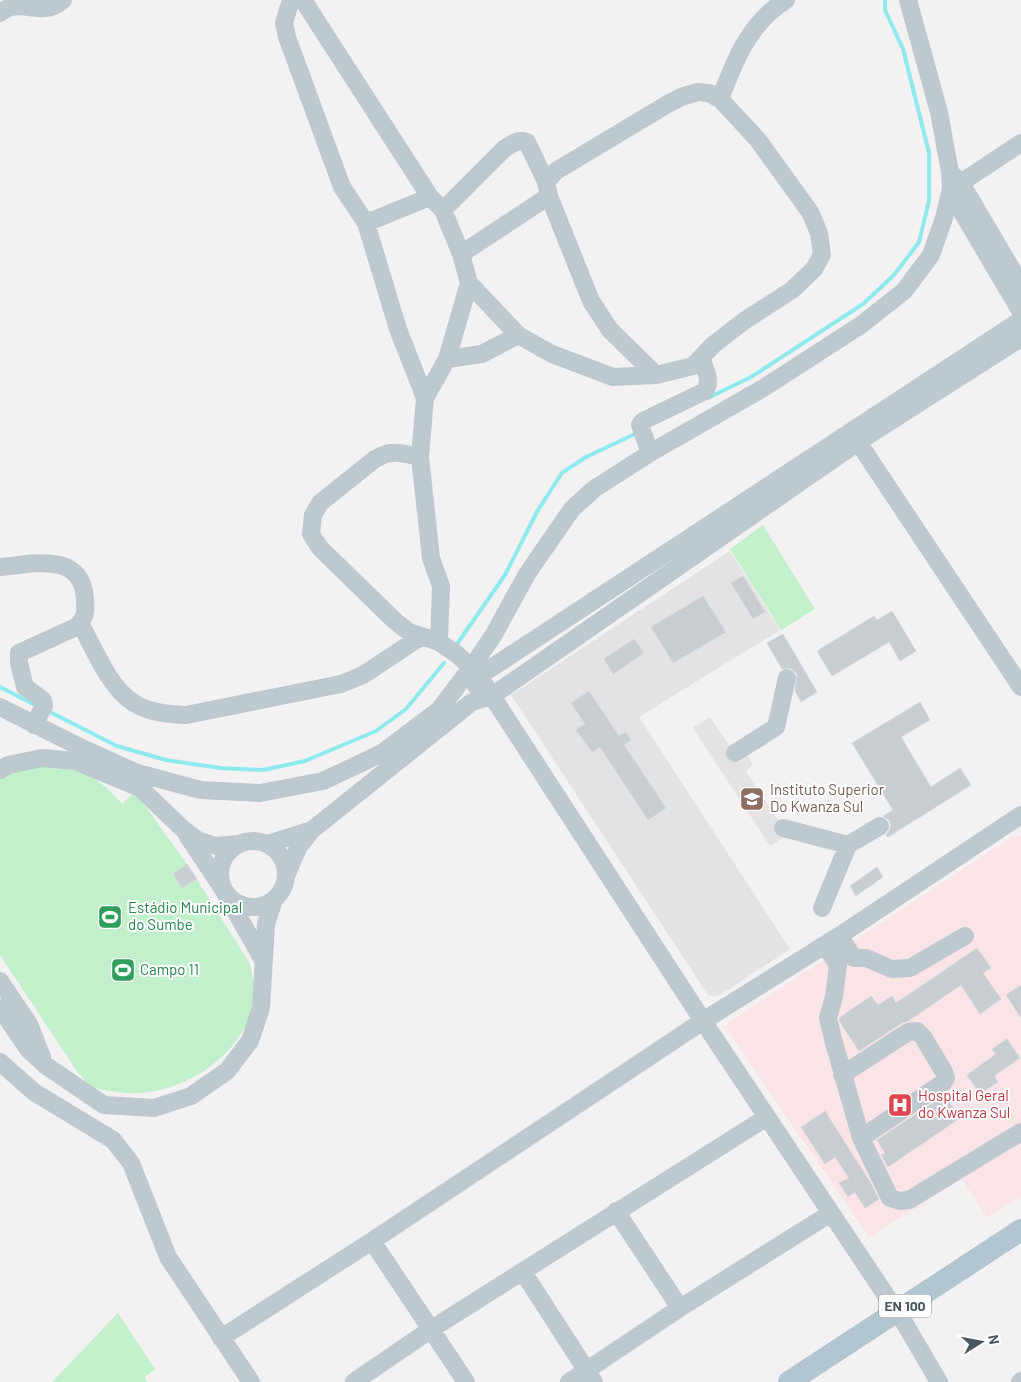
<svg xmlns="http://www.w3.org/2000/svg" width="1021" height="1382" font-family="Barlow,sans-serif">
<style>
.education{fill:#e5e2e4}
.medical{fill:#fbe4e6}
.green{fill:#c1f0cb}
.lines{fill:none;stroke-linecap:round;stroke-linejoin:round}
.stream{stroke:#8eeaed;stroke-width:4}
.building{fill:#c8cdd1;stroke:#d5d9dd}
.minor{stroke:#bdc9ce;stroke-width:18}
.major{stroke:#b1c6d0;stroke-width:22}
.labels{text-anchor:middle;stroke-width:4;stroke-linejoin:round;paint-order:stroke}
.shield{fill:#fff;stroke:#808b8f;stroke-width:1}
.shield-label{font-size:14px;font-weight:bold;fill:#49595f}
.education-label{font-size:15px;fill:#785e54;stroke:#fff;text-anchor:start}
.leisure-label{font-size:15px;fill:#27864d;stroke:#fff;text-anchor:start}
.health-label{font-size:15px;fill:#be3a42;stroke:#fff;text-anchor:start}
</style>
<rect width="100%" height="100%" fill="#f4f1f2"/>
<path class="education" d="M730 551 780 630 639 717 790 949 720 995 713 996 708 995 511 695Z
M710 717 740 762 748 756 753 765 746 771 788 835 770 846 693 728Z"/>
<path class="medical" d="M1014 836H1021V1201L1018 1197 988 1218 962 1179 869 1237 728 1031 727 1026 728 1023Z"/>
<path class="green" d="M763 525 815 609 781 630 730 549Z
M27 766C41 766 57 765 71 768 92 774 108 787 122 804L135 792 187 864 249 962C253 976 256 990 253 1004 242 1060 172 1101 118 1092 109 1091 96 1090 89 1084 85 1081 82 1076 78 1073L0 955V778Z
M118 1313 155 1369 145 1377 147 1382H52Z"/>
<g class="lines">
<path class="stream" d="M708 398 751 377 863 304 894 275 919 242 929 201V153L903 49 885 10V0
M457 644 505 575 538 510 562 473 586 457 637 433
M0 687 37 706
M48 711 117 746 166 760 220 768 263 770 305 761 376 731 406 709 444 663"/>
</g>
<path class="building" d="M743 576 765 612 753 619 731 583Z
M703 596 726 632 673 663 651 627Z
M892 611 916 651 900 661 889 642 832 676 817 651 874 616 877 620Z
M783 634 817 692 801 702 795 691 797 674 790 668 782 669 767 643Z
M634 639 644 653 613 674 604 659Z
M589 691 619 736 626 732 631 740 624 745 666 808 648 820 600 747 592 752 576 730 585 724 571 703Z
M920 702 930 720 901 737 931 787 960 768 971 785 888 837 886 835 889 831 891 825 889 820 883 816 893 810 852 743Z
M187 864 197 879 182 888 173 874Z
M877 867 883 877 856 896 850 886Z
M977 948 991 968 983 973 1001 999 980 1014 961 985 908 1021 902 1023 859 1051 840 1022 839 1018 871 996 878 1005 892 996 896 1003Z
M1021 985V1018L1006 995Z
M1007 1039 1020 1058 994 1076 998 1082 980 1094 967 1075 996 1054 992 1049Z
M944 1095 960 1118 888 1167 881 1155 885 1153 877 1140Z
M825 1111 870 1182 879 1199 865 1208 855 1192 848 1197 839 1183 849 1178 835 1157 825 1164 801 1127Z"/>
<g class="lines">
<path class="minor" d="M291 0 284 23 287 37 342 187 366 223 398 329 425 398
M303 0 430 197 443 210 461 254 469 283
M0 13C3 11 7 8 11 7 30 3 45 16 63 0
M720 99C735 60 749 23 786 0
M950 172 961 183 1021 285
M953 188 1021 143
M951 189 959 207 1021 312
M443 210 504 149C512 144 517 139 527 142L546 182
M366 223 430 197
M461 254 549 196
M447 359 482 354 518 335
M858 442 1021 687
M650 453 640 425 643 421 705 391C712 380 705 369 701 358
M420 457C401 453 392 449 375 459L320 503 313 515 311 534 320 548 395 621 409 632 439 642 458 655 479 676 703 1021 905 1324 939 1382
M0 567C32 564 82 551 85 599 86 611 86 618 76 627L19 653V663L25 687 43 700 44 706 34 725
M80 623C94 648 109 688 134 703 149 713 169 714 186 715L341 684 363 675 422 636
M439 642 441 586 431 558 420 457 425 398 447 359 469 283 518 335 552 354 613 377 656 375 693 366 713 345 744 321 792 290 814 269 822 255 819 233 810 212 758 140 720 99 709 93 698 92 681 97 666 105 556 171 546 182 549 196 591 301 610 330 656 375
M476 686 479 676 1021 320
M0 707 82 748 137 773 201 790 260 793 323 781 382 753 439 710 471 668 493 636 527 574 572 509 594 489 650 453 765 387 861 325 904 291 931 255 944 218 951 189 950 172 939 112 908 0
M735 753 776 727 787 678
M0 770 8 765 42 758 75 761 140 788 184 830 197 840 216 846 239 844
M783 828 848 845 880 826
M187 835 223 889 263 960
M220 874a33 33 0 1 1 66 0a33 33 0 1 1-66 0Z
M267 844 312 830
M286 876 299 846 312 830 472 702 492 696 858 442 1021 338
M822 908 848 845
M839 936 854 958H866L892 969 910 968 965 936
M825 945 838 965 834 997 828 1018 833 1039 861 1138 890 1198 900 1201 909 1200 1021 1132
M0 981 29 1024 42 1057
M0 1008 28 1049 45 1065 104 1105 154 1108 191 1096 227 1071 250 1041 261 1008 266 924 274 900
M0 1062 34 1092 113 1140 131 1163 168 1257 251 1382
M842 1075 908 1032 917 1031 923 1037 944 1072 946 1078 943 1083 861 1138
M616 1211 680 1308
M372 1241 466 1382
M523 1272 594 1382
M221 1338 372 1241 703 1021 839 936 1021 815
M354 1382 430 1330 767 1117
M569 1382 680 1308 831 1213
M1020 1382 1021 1381"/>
<path class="major" d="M789 1382 1021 1230"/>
</g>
<defs>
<symbol id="university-square" viewBox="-11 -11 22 22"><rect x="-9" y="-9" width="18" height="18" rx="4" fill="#8d6e63" stroke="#fff"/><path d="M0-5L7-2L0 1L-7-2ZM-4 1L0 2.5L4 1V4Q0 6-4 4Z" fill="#fff"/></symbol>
<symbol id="stadium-square" viewBox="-11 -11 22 22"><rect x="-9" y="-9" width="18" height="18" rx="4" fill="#2e9e5b" stroke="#fff"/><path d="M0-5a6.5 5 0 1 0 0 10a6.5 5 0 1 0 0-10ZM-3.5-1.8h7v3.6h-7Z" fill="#fff"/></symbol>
<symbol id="hospital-square" viewBox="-11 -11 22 22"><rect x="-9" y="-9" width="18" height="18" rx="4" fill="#e0444e" stroke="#fff"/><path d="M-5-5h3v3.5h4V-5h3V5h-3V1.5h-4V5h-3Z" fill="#fff"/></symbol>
</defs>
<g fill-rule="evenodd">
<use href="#university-square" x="738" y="785" width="28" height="28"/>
<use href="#stadium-square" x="96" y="903" width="28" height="28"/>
<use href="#stadium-square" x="109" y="956" width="28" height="28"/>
<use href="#hospital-square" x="886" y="1091" width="28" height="28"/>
</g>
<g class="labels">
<rect class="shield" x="879" y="1294.5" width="52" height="23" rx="4"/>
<g class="shield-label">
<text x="905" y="1311">EN 100</text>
</g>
<g class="education-label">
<text x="770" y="795">Instituto Superior<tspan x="770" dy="17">Do Kwanza Sul</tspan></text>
</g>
<g class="leisure-label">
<text x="128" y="913">Estádio Municipal<tspan x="128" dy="17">do Sumbe</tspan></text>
<text x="140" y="975">Campo 11</text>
</g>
<g class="health-label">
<text x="918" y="1101">Hospital Geral<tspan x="918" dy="17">do Kwanza Sul</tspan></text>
</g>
</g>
<g transform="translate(981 1342) rotate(79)" stroke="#ffffff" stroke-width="4" paint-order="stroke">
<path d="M0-4L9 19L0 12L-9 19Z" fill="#49595f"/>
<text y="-8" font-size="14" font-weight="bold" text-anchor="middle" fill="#49595f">N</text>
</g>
</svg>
